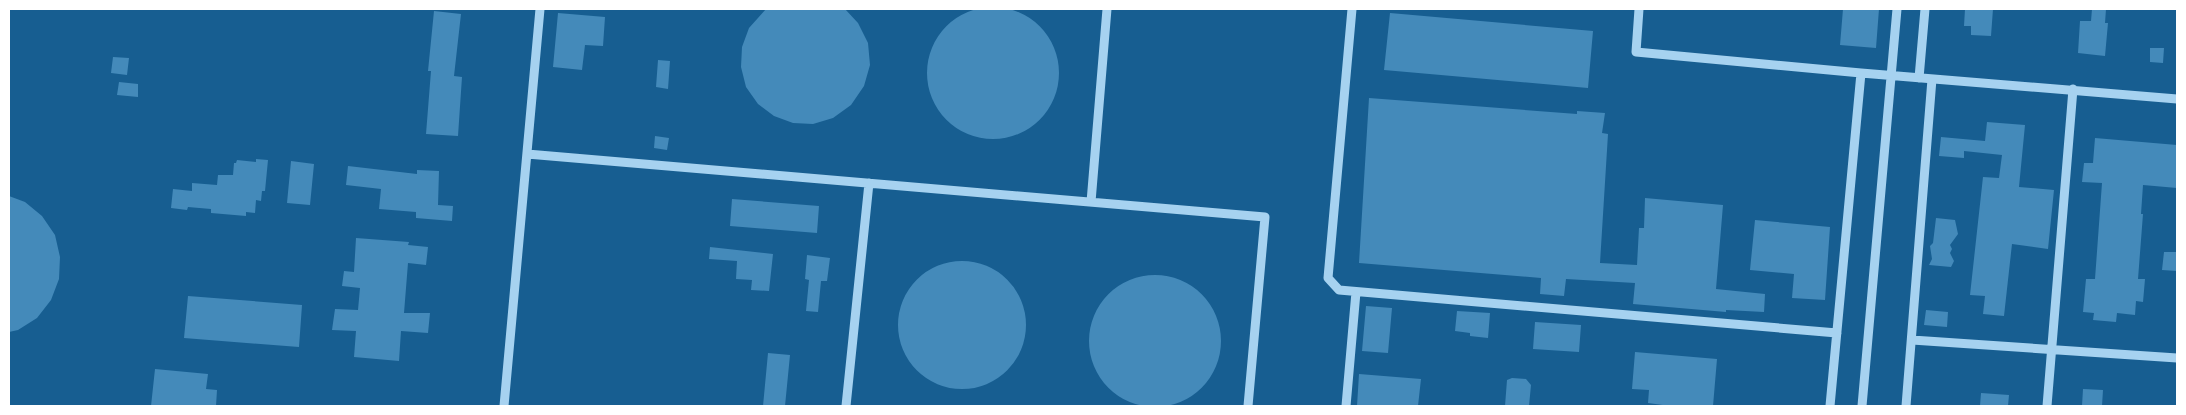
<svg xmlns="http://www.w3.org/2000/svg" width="2186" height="415" font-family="Karla,sans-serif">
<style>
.building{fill:#448aba}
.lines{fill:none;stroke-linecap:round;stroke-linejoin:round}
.minor{stroke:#a6d2f0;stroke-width:9}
</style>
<rect width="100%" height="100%" fill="#175e91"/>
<path class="building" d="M927 73a66 66 0 1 1 132 0a66 66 0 1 1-132 0Z
M766 9H845L858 23 868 43 870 65 864 86 851 105 833 118 813 124 793 123 774 116 758 104 746 87 741 67 742 47 749 28Z
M1843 9H1879L1876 48 1840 45Z
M1965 9H1993L1991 36 1971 35V26H1964Z
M2092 9H2106L2105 23H2108L2105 56 2078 53 2080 21H2091Z
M434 11 461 14 454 76 462 77 458 136 426 134 431 71H428Z
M558 13 605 17 603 46 585 45 582 70 553 67Z
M1390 13 1593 31 1588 88 1384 70Z
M2150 48H2164L2163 63 2150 62Z
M113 57 129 58 127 75 111 73Z
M658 60 670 61 668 89 656 87Z
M119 82 138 84V97L117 95Z
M1369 98 1577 114V111L1605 113 1602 133 1608 134 1600 263 1637 265 1639 228H1644L1645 198 1723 205 1716 289 1765 294 1764 312 1726 310V312L1633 304 1635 283 1566 279 1564 296 1540 294 1541 278 1359 263Z
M1987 122 2025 125 2019 187 2054 190 2048 249 2012 244 2004 316 1983 314 1985 296 1970 295 1983 177 1999 178 2002 155 1964 151V158L1939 156 1941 137 1985 141Z
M655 136 669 138 667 150 654 148Z
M2095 138 2177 145V188L2143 185 2141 214H2143L2138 279H2145L2143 302 2136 301 2135 315 2117 313 2116 322 2093 320 2094 313 2083 312 2086 279H2095L2102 183 2082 182 2084 163H2093Z
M256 159 268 160 265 191H262L261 201 256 200 255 213 246 212V216L211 213V209L188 207 187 210 171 208 173 189 192 191V183L217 185 218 175H233L234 163H236L237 160 256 162Z
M291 161 314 164 310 205 287 203Z
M348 166 417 174V170L439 171 438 205 453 206 452 221 416 218V212L379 209 381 189 346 185Z
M9 196 25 202 42 216 55 235 60 257 59 279 51 300 37 318 18 330 9 332Z
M732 199 819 206 817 233 730 226Z
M1936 218 1955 220 1958 234 1950 245 1952 249 1950 253 1954 261 1951 267 1929 265 1932 259 1930 246 1933 243Z
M1755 220 1830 227 1825 300 1792 298 1794 274 1750 270Z
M356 238 409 242 408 245 428 247 426 265 408 263 404 313H430L428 333 401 331 399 361 354 357 356 331 332 330 335 309 358 310 360 288 342 286 344 271 354 272Z
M710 247 773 254 769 291 751 290 752 280 736 279 737 261 709 259Z
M2164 252H2177V271L2162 270Z
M807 255 830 258 827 281H821L818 312 806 311 809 280 805 279Z
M898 325a64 64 0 1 1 128 0a64 64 0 1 1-128 0Z
M1089 341a66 66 0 1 1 132 0a66 66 0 1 1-132 0Z
M188 296 302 305 299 347 184 338Z
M1366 306 1392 308 1388 353 1362 351Z
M1926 310 1948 312 1947 327 1924 325Z
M1457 311 1490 313 1488 338 1470 336V333L1455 331Z
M1535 322 1581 325 1579 352 1533 349Z
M1635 352 1717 359 1713 406H1670L1648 403 1649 390 1632 389Z
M768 353 790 355 785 406H763Z
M155 369 208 374 206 389 217 390 216 406H151Z
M1359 374 1421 379 1418 406H1357Z
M1512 378 1526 379 1531 385 1529 406H1505L1507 380Z
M2083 389 2103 390 2102 406H2082Z
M1981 393 2009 395 2008 406H1980Z"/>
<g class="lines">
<path class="minor" d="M1352 9 1328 278 1339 290 1837 333
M1639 9 1636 52 1861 73 2177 99
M1919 78 1925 9
M527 154 1265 217 1248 406
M1091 202 1107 9
M1912 340 2177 358
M504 406 540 9
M846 406 869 183
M1346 406 1356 292
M1830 406 1861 73
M1862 406 1897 9
M1906 406 1932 79
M2047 406 2073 89"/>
</g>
<rect width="2186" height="415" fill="none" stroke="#ffffff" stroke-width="20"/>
</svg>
